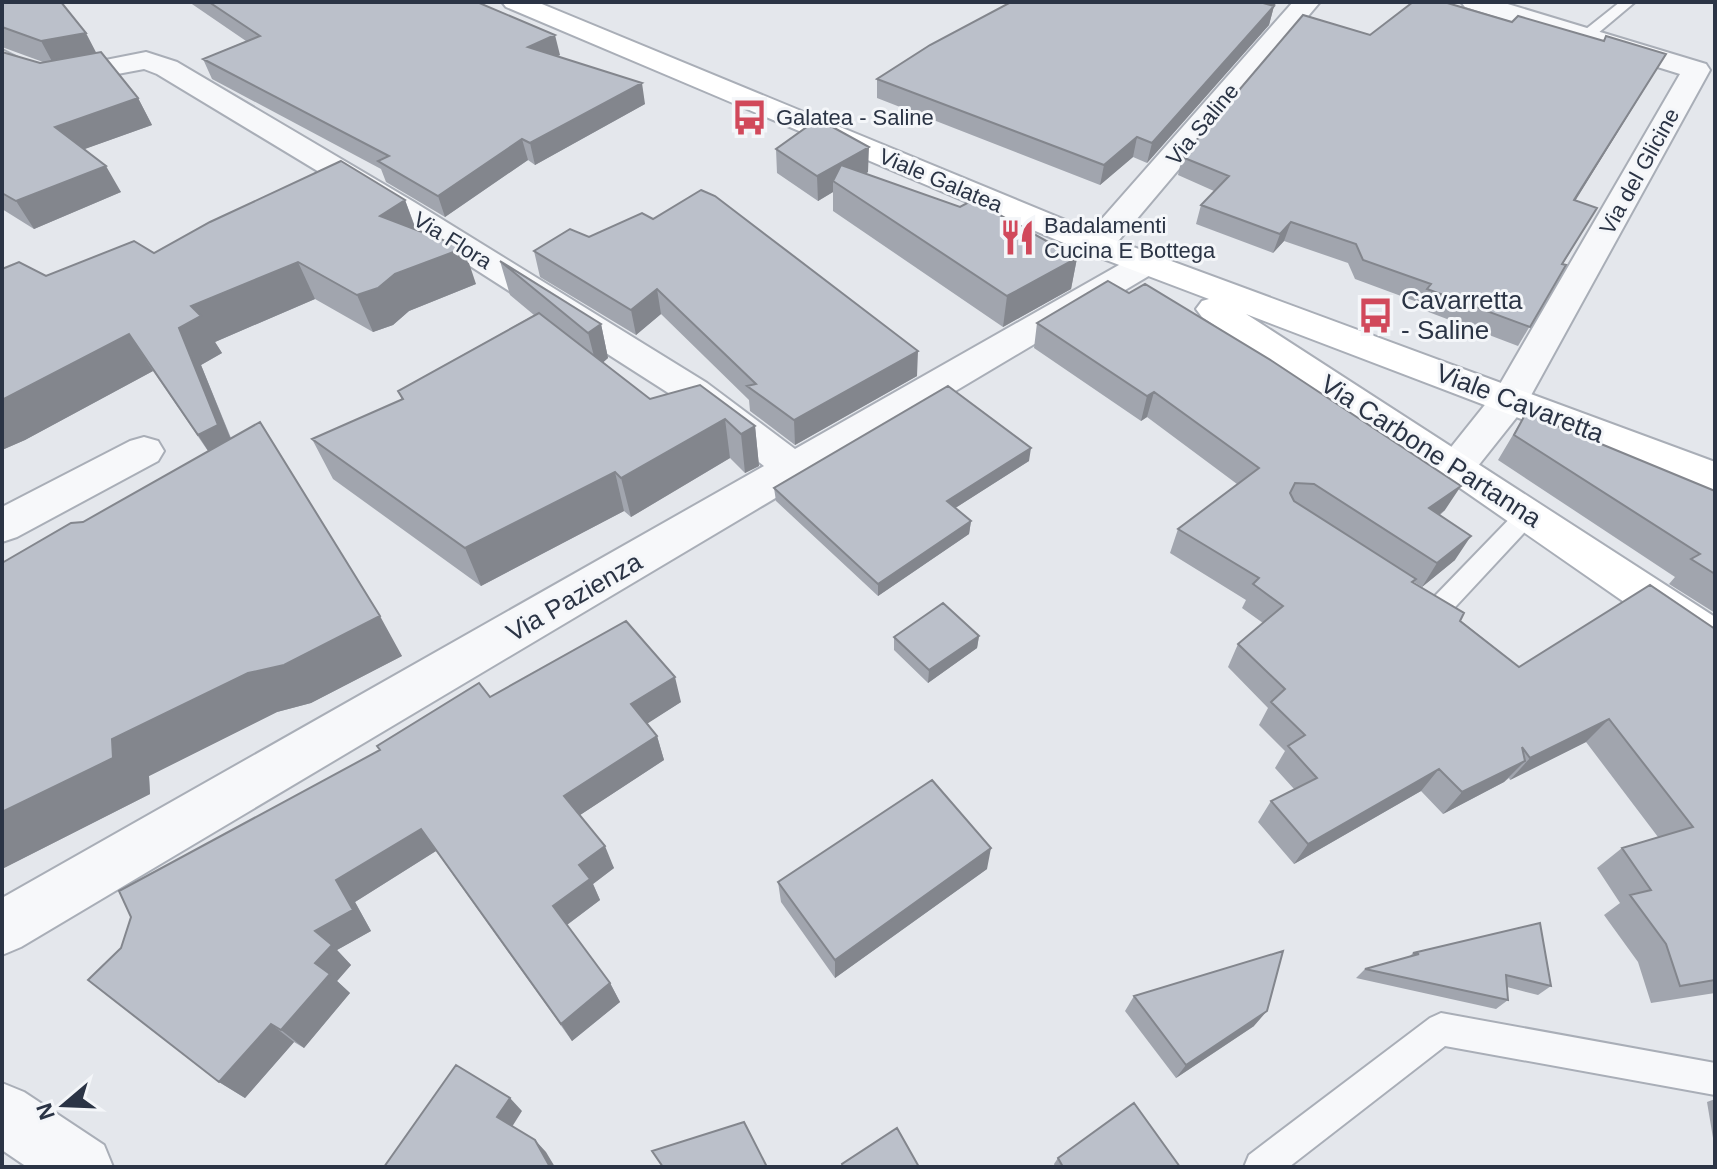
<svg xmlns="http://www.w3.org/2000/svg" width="1717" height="1169" font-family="Helvetica,sans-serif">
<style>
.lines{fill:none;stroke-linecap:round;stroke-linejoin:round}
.service-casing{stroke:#a9aeb7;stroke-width:4}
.minor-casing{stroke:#a9aeb7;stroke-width:4}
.secondary-casing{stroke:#a9aeb7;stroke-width:4}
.service{fill:#f7f8fa;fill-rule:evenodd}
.minor{fill:#f7f8fa;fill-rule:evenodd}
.secondary{fill:#fff;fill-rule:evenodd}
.wall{fill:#a1a5ae}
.shaded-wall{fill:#83868d}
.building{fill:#bbc0ca;stroke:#83868d;stroke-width:2}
.labels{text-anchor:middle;stroke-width:6;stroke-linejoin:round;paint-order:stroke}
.far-poi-label{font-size:22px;fill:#2b3445;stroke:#f4f6f9;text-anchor:start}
.far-street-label{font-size:22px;fill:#2b3445;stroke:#f4f6f9}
.poi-label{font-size:26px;fill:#2b3445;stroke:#f4f6f9;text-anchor:start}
.street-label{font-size:26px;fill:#2b3445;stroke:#f4f6f9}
</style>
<rect width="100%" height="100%" fill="#e4e7ec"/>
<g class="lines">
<defs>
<path id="service" d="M1620 2H1635L1591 39H1581V33Z
M1528 506 1536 508 1539 514 1536 520 1444 619 1435 622 1412 610 1409 603 1412 596 1421 593 1433 598 1520 508Z
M1441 1013 1715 1063V1095L1445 1046 1289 1167H1244L1249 1155 1430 1018Z"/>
<path id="minor" d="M1293 2H1320L1109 252 1097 255 1085 252 1080 245 1085 238Z
M1461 2H1501L1706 64 1710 70 1524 408 1470 476 1456 480 1442 476 1436 466 1496 391 1680 74 1465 7Z
M2 50 20 59 55 70 146 52 177 62 414 202 707 383 795 449 1133 257 1145 254 1157 257 1162 264 1157 271 21 947 2 955V898L764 466 681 401 392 216 157 74 144 69 54 86 2 71Z
M144 437 158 441 164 451 158 461 17 537 2 542V507L130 441Z
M2 1083 24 1092 104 1145 113 1167H27L2 1150Z"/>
<path id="secondary" d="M502 2H537L1109 238 1715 462V493L1246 314 1715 617V660L1699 654 1463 490 1202 317 1196 309 1202 301 1209 299 1085 252 506 7Z"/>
</defs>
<use href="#service" class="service-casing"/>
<use href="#minor" class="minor-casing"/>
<use href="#secondary" class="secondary-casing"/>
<use href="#service" class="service"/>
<use href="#minor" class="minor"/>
<use href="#secondary" class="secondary"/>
</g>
<path class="wall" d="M2 2 96 53 138 98 152 125 84 149 121 192 34 229 2 209V52L40 63 43 62 2 47Z
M189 2H477L560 55 557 56 645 104 535 165 528 160 445 217 386 182 381 169 212 79 203 59 246 41Z
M1274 6 1269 25 1147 163 1133 157 1100 185 877 98V79Z
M1512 22 1666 54 1575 200 1597 208 1563 264 1566 265 1518 346 1418 308 1420 303 1355 279 1348 263 1284 241 1273 253 1196 224 1201 205 1214 191 1178 175 1182 157 1370 35Z
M776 149 868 172 865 174 960 207 1077 258 1071 289 1003 327 833 211V192L818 201 777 173Z
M405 200 416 229 476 284 409 311 393 325 373 332 315 299 215 342 222 353 201 365 231 438 402 656 311 703 277 712 149 776 150 794 2 869V563L83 522 208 451 153 371 25 440 2 450V269L46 276Z
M570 229 917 376 795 445 750 411 749 400 661 314 636 335 540 277 534 251Z
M500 261 601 324 608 358 603 362 650 399 755 426 759 466 745 473 730 458 631 517 624 511 481 586 333 479 312 439 402 400 398 391 534 315 510 295Z
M1037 323 1445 510 1440 515 1455 560 1422 587 1414 582V583L1519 667 1715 629V993L1651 1003 1638 962 1604 915 1620 903 1597 868 1622 848 1658 837 1586 742 1510 780 1509 778 1504 782 1443 814 1421 791 1294 864 1258 822 1271 801 1294 789 1275 768 1285 751 1259 725 1268 708 1228 667 1238 644 1263 623 1242 608 1246 600 1170 553 1178 529 1237 484 1147 417 1141 421 1034 348Z
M1526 413 1715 491V613L1669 584 1675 577 1498 460Z
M1029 461 955 508 971 521 969 534 878 596 776 501 774 488Z
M979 636 977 648 928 683 894 650V637Z
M490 697 681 702 647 723 657 736 664 760 580 815 614 868 593 884 600 900 567 925 610 983 620 1002 572 1041 436 851 355 902 371 931 337 950 351 965 337 981 350 993 304 1048 294 1042 245 1098 219 1082Z
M987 869 835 978 781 902 778 882Z
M1413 953 1551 986 1538 995 1507 987 1508 1000 1496 1009 1356 978 1365 969 1409 957Z
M1134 996 1254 1026 1176 1078 1125 1011Z
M1715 1099V1150L1707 1102Z
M1058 1158 1180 1167H1055L1054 1164Z"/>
<path class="shaded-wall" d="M1264 2H1278L1258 21Z
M1274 6 1269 25 1147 163 1152 143Z
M86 33 99 58 55 67 41 41Z
M555 35 560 55 533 67 528 47Z
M1666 54 1655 72 1564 219 1574 200Z
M642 83 645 104 535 165 530 143Z
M138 98 152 125 71 154 55 127Z
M1137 137 1133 157 1100 185 1104 165Z
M522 139 528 160 445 217 438 196Z
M869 147 868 172 842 187 833 181V192L818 201 817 176Z
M106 166 121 192 34 229 16 201Z
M405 200 418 236 380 216Z
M1291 222 1284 241 1273 253 1280 234Z
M464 248 476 284 409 311 393 325 373 332 357 295 395 274Z
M1077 258 1071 289 1003 327 1007 296Z
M298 262 315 299 215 342 222 353 201 365 240 462 221 471 198 435 179 328 191 306Z
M657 289 661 314 636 335 631 310Z
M601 324 608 358 597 368 588 333Z
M129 334 153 371 25 440 2 450V400Z
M918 351 917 376 795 445 794 420Z
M1154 392 1147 417 1141 421 1147 396Z
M725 419 730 458 631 517 621 478Z
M755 426 759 466 745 473 741 434Z
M1031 448 1029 461 946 514 947 501Z
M615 472 624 511 481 586 465 548Z
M1461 486 1445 510 1415 533 1429 508Z
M971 521 969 534 878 596V584Z
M1471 536 1455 560 1422 587 1437 563Z
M380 616 402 656 311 703 277 712 149 776 150 794 2 869V812L112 739 248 673Z
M979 636 977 648 928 683 929 670Z
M675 677 681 702 639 729 631 704Z
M1609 719 1586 742 1510 780 1530 758Z
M657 736 664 760 574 819 564 796Z
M1525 761 1504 782 1443 814 1462 792Z
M1439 769 1421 791 1294 864 1308 844Z
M421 829 436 851 355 902 371 931 337 950 351 965 337 981 350 993 304 1048 281 1030 315 963V931L336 880Z
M605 846 614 868 593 884 600 900 564 927 553 906 579 865Z
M991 848 987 869 835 978V960Z
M610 983 620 1002 572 1041 561 1024Z
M1267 1011 1254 1026 1176 1078 1186 1065Z
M271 1024 294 1042 245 1098 219 1082Z
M510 1098 522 1111 510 1130 497 1117Z
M535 1140 546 1152 555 1167H550Z"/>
<path class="building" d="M2 2H61L86 33 41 41 2 27Z
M209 2H477L555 35 528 47 642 83 530 143 522 139 438 196 378 161 389 156 203 59 260 36Z
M1011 2H1264L1263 3 1274 6 1152 143 1137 137 1104 165 877 79 930 45Z
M1413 2H1444L1512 22 1518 16 1604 41 1606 36 1666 54 1574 200 1597 208 1562 264 1566 265 1530 327 1427 289 1431 284 1363 260 1356 244 1291 222 1280 234 1201 205 1229 176 1182 157 1303 15 1370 35Z
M2 52 40 63 101 52 138 98 55 127 106 166 16 201 2 193Z
M818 119 869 147 817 176 776 149Z
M341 161 405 200 380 216 464 248 395 274 378 288 357 295 298 262 191 306 201 316 179 328 218 425 198 435 129 334 2 400V269L19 262 46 276 134 241 154 253 210 222Z
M841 165 960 207 973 200 1077 258 1007 296 833 181Z
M701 190 715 196 918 351 794 420 747 386 756 384 657 289 631 310 534 251 570 229 589 237 642 213 653 219Z
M500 261 601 324 588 333Z
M1108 281 1129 293 1145 284 1272 361 1461 486 1429 508 1471 536 1437 563 1314 484 1295 483 1290 493 1294 501 1416 579 1412 582 1464 613 1460 621 1519 667 1650 585 1715 629V980L1680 986 1666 944 1630 895 1651 890 1622 848 1693 827 1609 719 1530 758 1522 747 1525 761 1462 792 1439 769 1308 844 1271 801 1317 778 1288 746 1305 735 1271 702 1285 689 1238 644 1283 606 1253 584 1259 578 1178 529 1259 468 1154 392 1147 396 1037 323Z
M539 313 650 399 700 385 755 426 741 434 725 419 621 478 615 472 465 548 312 439 403 399 398 391Z
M948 386 1031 448 947 501 971 521 878 584 774 488Z
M1526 413 1715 491V574L1691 559 1700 554 1514 435Z
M260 422 380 616 284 665 248 673 112 739 113 758 2 812V563L71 523 83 522Z
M943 603 979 636 929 670 894 637Z
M626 621 675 677 631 704 657 736 564 796 605 846 579 865 590 879 553 906 610 983 561 1024 421 829 336 880 353 910 315 931 332 945 315 963 330 974 281 1030 271 1024 219 1082 88 980 121 948 131 917 119 891 380 750 377 746 479 683 490 697Z
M932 780 991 848 835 960 778 882Z
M1540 923 1551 986 1506 975 1508 1000 1365 969 1419 954 1413 953Z
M1283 951 1267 1011 1186 1065 1134 996Z
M456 1065 510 1098 497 1117 535 1140 550 1167H384Z
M1134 1103 1180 1167H1063L1058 1158Z
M744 1122 767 1167H663L652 1151Z
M897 1128 919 1167H843L842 1164Z"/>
<defs>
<symbol id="bus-bare" viewBox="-9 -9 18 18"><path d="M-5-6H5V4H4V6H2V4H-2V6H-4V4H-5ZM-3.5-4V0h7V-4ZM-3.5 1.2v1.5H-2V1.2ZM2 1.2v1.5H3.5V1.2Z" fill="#d1495b" stroke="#f4f6f9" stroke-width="2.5" paint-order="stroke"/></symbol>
<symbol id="restaurant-bare" viewBox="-9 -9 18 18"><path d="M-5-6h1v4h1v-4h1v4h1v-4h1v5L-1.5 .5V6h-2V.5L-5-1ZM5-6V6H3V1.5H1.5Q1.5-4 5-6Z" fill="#d1495b" stroke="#f4f6f9" stroke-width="2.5" paint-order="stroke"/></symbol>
</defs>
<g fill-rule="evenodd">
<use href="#bus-bare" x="724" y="92" width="51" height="51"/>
<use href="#restaurant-bare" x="992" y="212" width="51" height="51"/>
<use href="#bus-bare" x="1350" y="290" width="51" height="51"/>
</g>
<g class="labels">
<g class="far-poi-label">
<text x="776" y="125">Galatea - Saline</text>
<text x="1044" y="233">Badalamenti<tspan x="1044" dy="25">Cucina E Bottega</tspan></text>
</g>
<g class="far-street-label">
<text transform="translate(1202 124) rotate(-50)" y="8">Via Saline</text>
<text transform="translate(1639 171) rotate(-61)" y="8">Via del Glicine</text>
<text transform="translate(941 180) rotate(23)" y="8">Viale Galatea</text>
<text transform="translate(453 240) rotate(32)" y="8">Via Flora</text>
</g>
<g class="poi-label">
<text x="1401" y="309">Cavarretta<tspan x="1401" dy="30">- Saline</tspan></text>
</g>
<g class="street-label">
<text transform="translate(1520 403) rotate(21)" y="9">Viale Cavaretta</text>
<text transform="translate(1431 451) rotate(33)" y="9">Via Carbone Partanna</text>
<text transform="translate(574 597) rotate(-30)" y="9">Via Pazienza</text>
</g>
</g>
<rect width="1717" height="1169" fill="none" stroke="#2b3445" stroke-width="8"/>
<g transform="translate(64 1105) rotate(251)" stroke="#f4f6f9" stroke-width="6" paint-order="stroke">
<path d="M0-6L14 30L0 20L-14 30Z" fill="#2b3445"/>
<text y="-12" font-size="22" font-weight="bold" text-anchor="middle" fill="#2b3445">N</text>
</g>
</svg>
